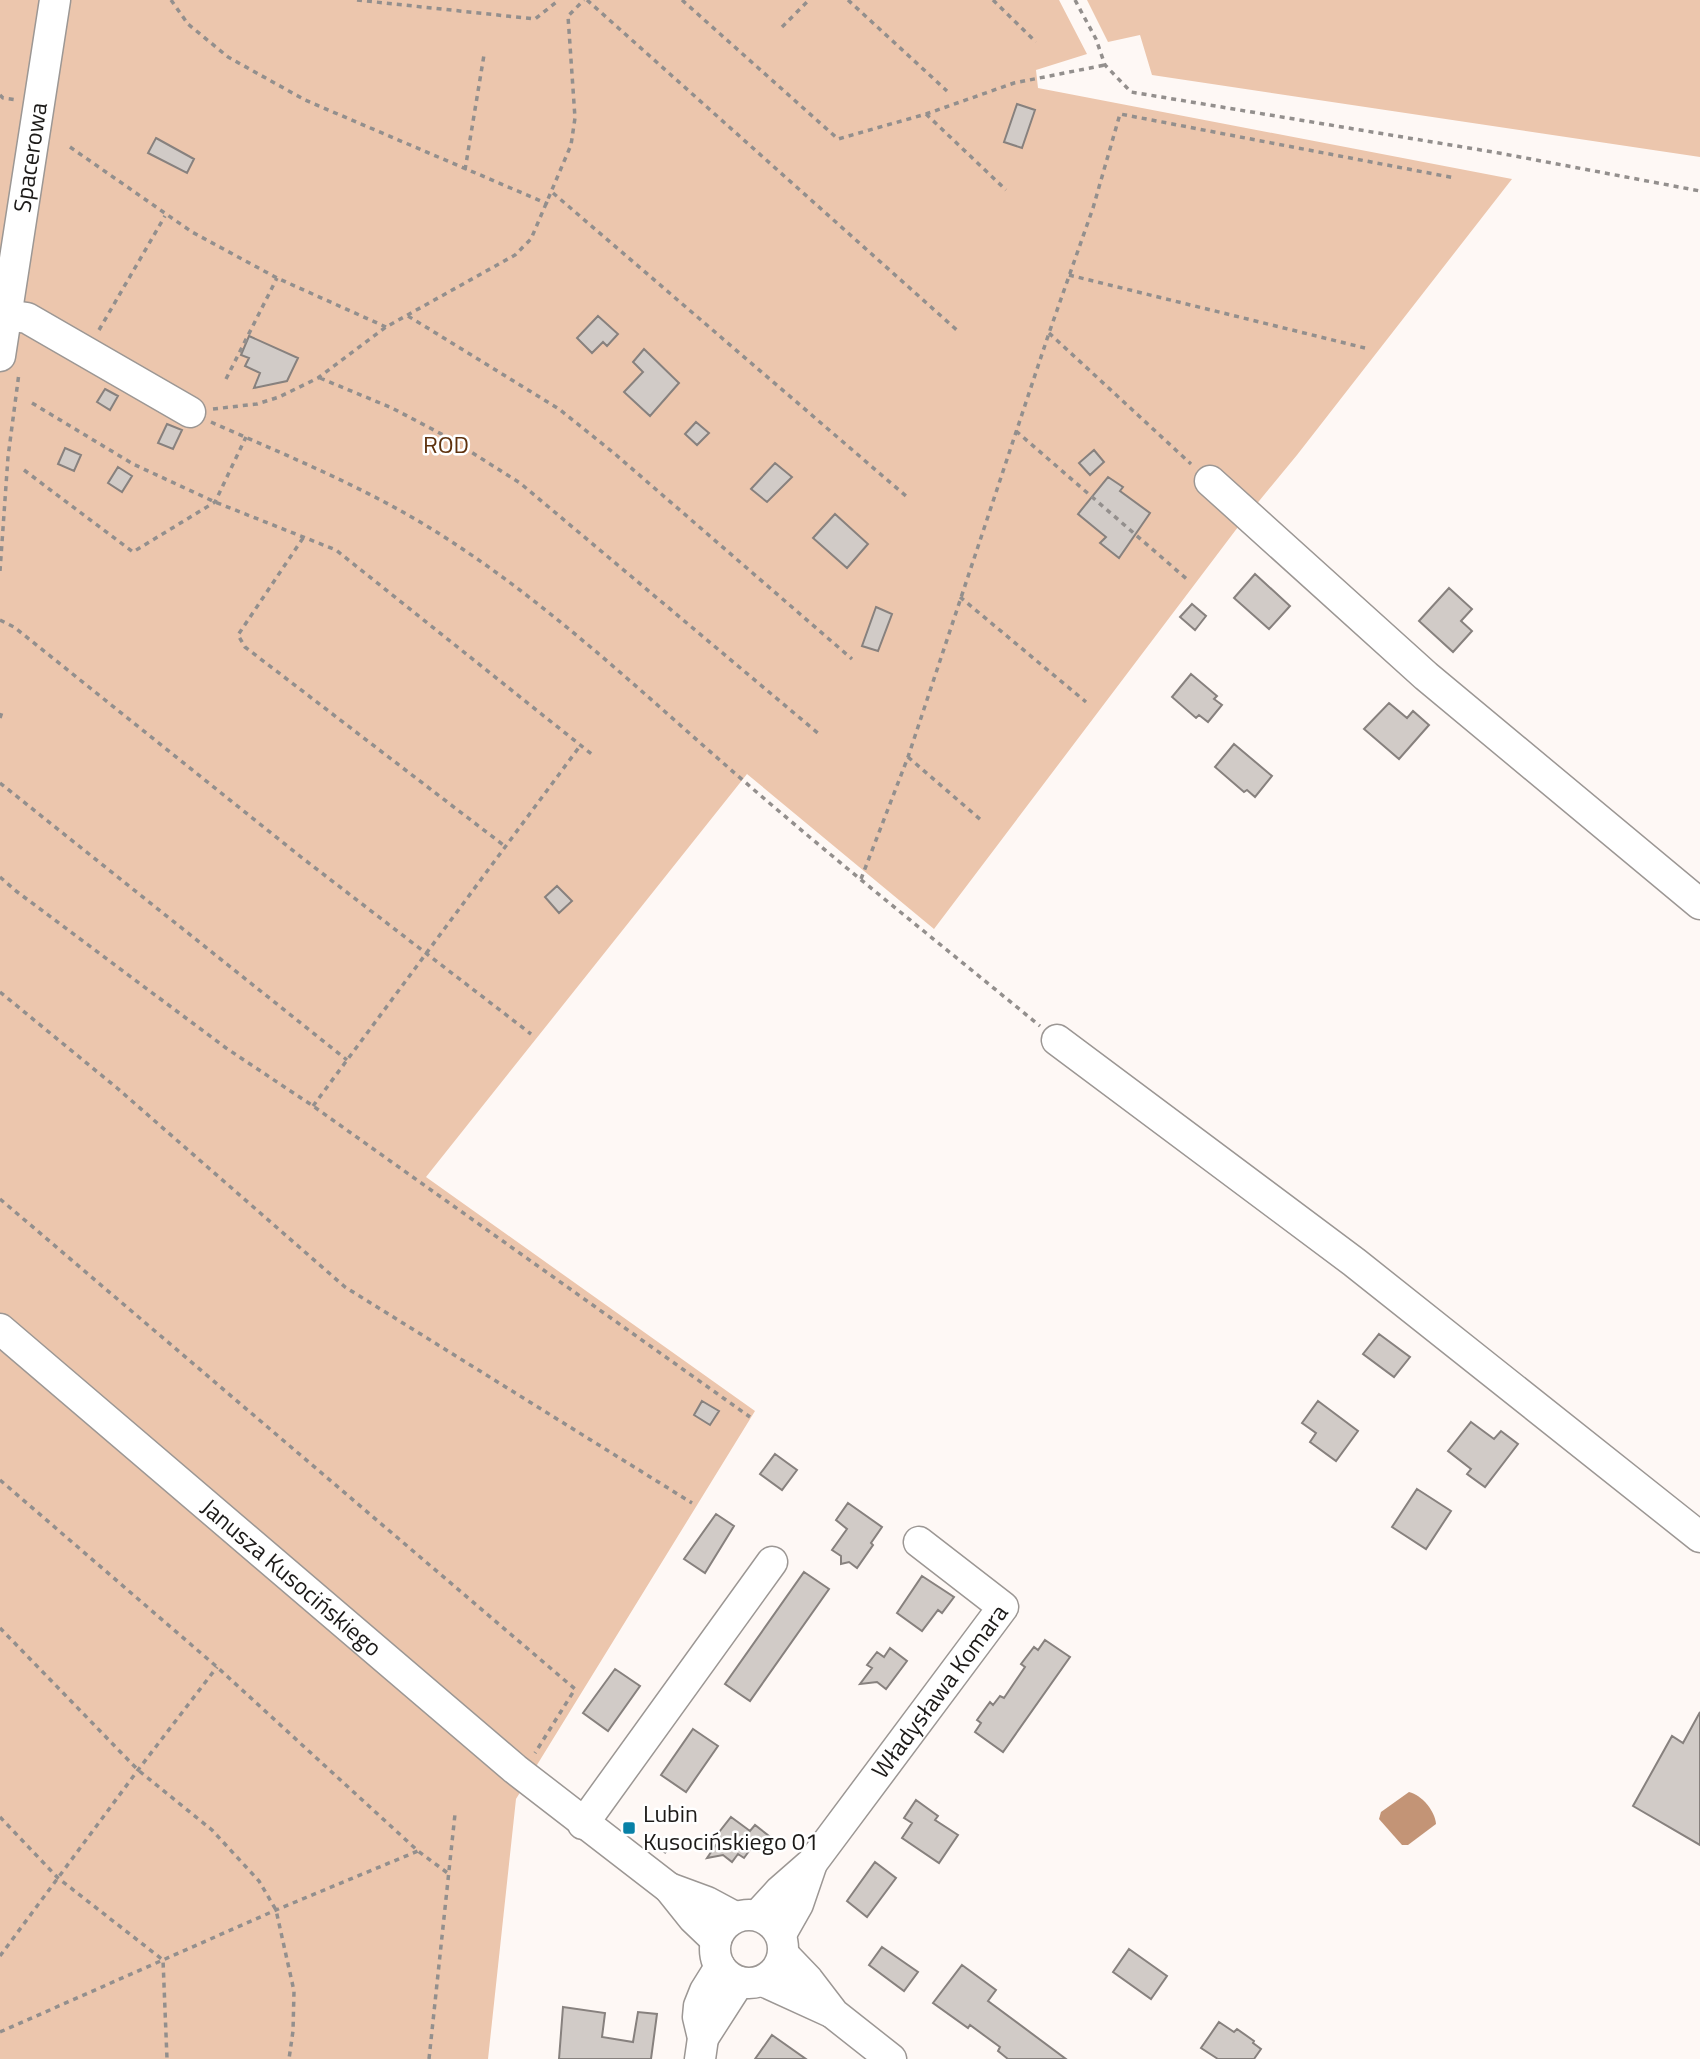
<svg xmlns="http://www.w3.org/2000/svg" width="1700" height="2059" font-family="'Titillium Web',sans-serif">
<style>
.green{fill:#ecc6ad}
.water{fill:#c39476}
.building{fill:#d1cbc7;stroke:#87817e;stroke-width:2}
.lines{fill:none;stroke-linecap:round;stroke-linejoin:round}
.minor-casing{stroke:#9c9794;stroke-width:33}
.path{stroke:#938f8d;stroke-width:3.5;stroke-dasharray:5 5;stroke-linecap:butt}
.minor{stroke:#fff;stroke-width:30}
.poi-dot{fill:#0881a7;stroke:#fff;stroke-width:2.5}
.labels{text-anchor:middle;stroke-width:5;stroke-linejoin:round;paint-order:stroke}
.street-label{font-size:24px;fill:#1c1a18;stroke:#fff}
.park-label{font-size:24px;fill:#5f320e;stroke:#fff}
.poi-label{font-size:24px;fill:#1c1a18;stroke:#fff;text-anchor:start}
</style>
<rect width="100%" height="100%" fill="#fef8f5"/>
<path class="green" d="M0 0H1059L1087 54 1036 70 1038 88 1512 179 1297 455 1241 523 934 929 747 774 426 1177 755 1411 516 1799 488 2059H0Z
M1087 0H1700V157L1152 75 1140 35 1108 42Z"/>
<path class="water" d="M1409 1792C1422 1795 1435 1811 1436 1824L1408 1845H1402L1379 1819 1381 1812Z"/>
<path class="building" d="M1017 104 1035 110 1022 148 1004 142Z
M156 138 194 159 187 173 148 153Z
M598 316 618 334 607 346 603 342 592 353 577 338Z
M249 336 298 358 287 381 254 388 260 373 245 366 249 358 241 355Z
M644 349 679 383 650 416 624 392 643 372 633 362Z
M105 389 118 396 110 410 97 402Z
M696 422 709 433 697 445 685 434Z
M167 424 182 430 173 449 158 443Z
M65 448 81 455 74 471 58 464Z
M1094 450 1104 462 1090 475 1079 463Z
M775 463 792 477 767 502 751 489Z
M118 467 132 476 122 492 108 483Z
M1108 477 1123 487 1120 491 1150 513 1119 558 1100 543 1106 537 1078 514Z
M835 514 868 544 847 568 813 538Z
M1255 574 1290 606 1269 629 1234 598Z
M1449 588 1472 609 1461 621 1472 631 1453 652 1419 621Z
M1192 604 1206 616 1195 630 1180 617Z
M876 607 892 614 878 651 862 646Z
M1191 674 1217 696 1214 699 1222 705 1208 722 1199 715 1196 718 1172 697Z
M1389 703 1407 718 1413 711 1429 725 1399 759 1364 729Z
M1234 744 1272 776 1255 797 1247 790 1244 792 1215 767Z
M557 886 572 901 559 913 545 897Z
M1379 1334 1410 1357 1394 1377 1363 1354Z
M702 1401 719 1411 710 1425 694 1415Z
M1318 1401 1358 1431 1336 1461 1310 1442 1316 1433 1302 1423Z
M1471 1422 1494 1439 1501 1431 1518 1444 1485 1487 1467 1474 1471 1469 1448 1451Z
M775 1454 797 1470 782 1490 760 1474Z
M1417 1489 1451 1511 1426 1549 1392 1527Z
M848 1503 882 1527 871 1543 873 1545 857 1568 849 1562 841 1564V1556L832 1550 847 1529 836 1520Z
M716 1514 734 1526 705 1573 684 1559Z
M804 1572 829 1589 750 1701 725 1684Z
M922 1576 954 1597 942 1613 938 1610 922 1631 897 1613Z
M1045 1640 1070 1657 1003 1752 975 1732 981 1723 977 1720 990 1702 993 1705 1000 1696 1004 1698 1025 1667 1021 1664 1034 1647 1038 1650Z
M890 1648 907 1661 886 1689 877 1682 860 1684 872 1668 867 1665 877 1652 884 1657Z
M615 1669 640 1686 608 1731 583 1713Z
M1700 1712V1845L1633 1806 1672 1736 1683 1743Z
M693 1729 718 1746 686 1792 661 1775Z
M916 1800 938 1816 935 1820 958 1835 939 1863 902 1838 912 1823 904 1818Z
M731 1817 750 1831 755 1825 769 1836 758 1851 752 1847 744 1858 738 1854 732 1862 723 1855 707 1858 720 1839 716 1836Z
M875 1862 896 1878 867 1917 847 1901Z
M882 1947 918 1972 904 1991 869 1965Z
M1129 1949 1167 1976 1151 1999 1113 1972Z
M962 1965 996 1990 988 2001 1066 2059H1008L998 2051 1000 2047 970 2025 968 2028 933 2003Z
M563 2007 605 2013 602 2037 633 2042 638 2012 657 2014 651 2059H559Z
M1219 2022 1234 2032 1237 2029 1254 2041 1253 2043 1261 2049 1254 2059H1218L1201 2048Z
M772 2035 806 2059H755Z"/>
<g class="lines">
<defs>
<g id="minor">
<path d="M6 315 27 318 190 412"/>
<path id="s1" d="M0 356 55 0"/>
<path d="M1210 481 1426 676 1700 904"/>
<path d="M1057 1040 1354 1262 1700 1537"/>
<path id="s2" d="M0 1329 515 1769 669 1888 693 1918 716 1940"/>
<path d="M583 1824 772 1562"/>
<path d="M669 1888 707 1902 735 1917"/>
<circle cx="749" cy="1949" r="34"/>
<path id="s3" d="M758 1915 780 1891 812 1863 1003 1607 919 1542"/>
<path d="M781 1934 798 1904 811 1866"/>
<path d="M784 1955 808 1980 834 2014 891 2059"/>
<path d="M763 1981 831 2012"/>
<path d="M703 2038 739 1982"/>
<path d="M700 2059 703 2038 698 2017 699 2006 705 1991 720 1967"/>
</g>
</defs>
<use href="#minor" class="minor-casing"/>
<path class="path" d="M171 0 188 24 228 57 305 100 548 204
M357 0 535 19 559 0
M587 0 959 332
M682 0 838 139 926 114 1014 83 1105 65
M848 0 947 91
M993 0 1036 42
M1075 0 1096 39 1105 65 1131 92 1499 153 1700 191
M782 27 809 0
M0 95 3 98 17 100
M926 114 1006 190
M70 147 192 232 277 278 386 327
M465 170 484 55
M553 193 906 496
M1069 275 1365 348
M408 316 559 409 615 454 852 659
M99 330 165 216
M1049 333 1191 464
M320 378 392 408 449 438 520 483 819 734
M226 379 277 278
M32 403 133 464 215 502 336 550 594 756
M213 409 257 404 279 397 318 378 386 327 515 255 531 239 571 145 575 118 568 16 584 0
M211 422C285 455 360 485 430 528 542 597 639 690 738 776 837 862 939 943 1040 1026
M1016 431 1189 581
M24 470 133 552 215 502 246 437
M303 538 238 635 245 647 506 847
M0 571 8 457 19 373
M960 597 1086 702
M0 620 14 627 301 857 531 1034
M0 718 2 712
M908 757 981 820
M0 783 347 1060
M0 877 16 891 226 1048 313 1106 750 1417
M861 879 908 757 1049 333 1093 208 1120 114 1455 178
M0 992 117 1088 345 1287 692 1503
M313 1106 580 746
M0 1199 575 1689 535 1753
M0 1480 217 1667 418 1851 449 1874
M0 1628 138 1770 212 1830 259 1881 276 1910 294 1991 293 2031 289 2059
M0 1817 58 1878 163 1960 167 2059
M647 1837 668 1854
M0 1956 138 1770 217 1667
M0 2032 276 1910 418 1851
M429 2059 455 1814"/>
<use href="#minor" class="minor"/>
</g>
<rect class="poi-dot" x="622" y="1821" width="14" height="14" rx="3.5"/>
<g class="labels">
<g class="street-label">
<text dy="8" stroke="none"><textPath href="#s1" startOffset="201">Spacerowa</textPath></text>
<text dy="8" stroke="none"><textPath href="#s2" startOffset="383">Janusza Kusocińskiego</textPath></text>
<text dy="8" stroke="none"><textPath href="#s3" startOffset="289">Władysława Komara</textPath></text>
</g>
<g class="park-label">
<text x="446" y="453">ROD</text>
</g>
<g class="poi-label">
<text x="643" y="1822">Lubin<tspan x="643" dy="28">Kusocińskiego 01</tspan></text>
</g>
</g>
</svg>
